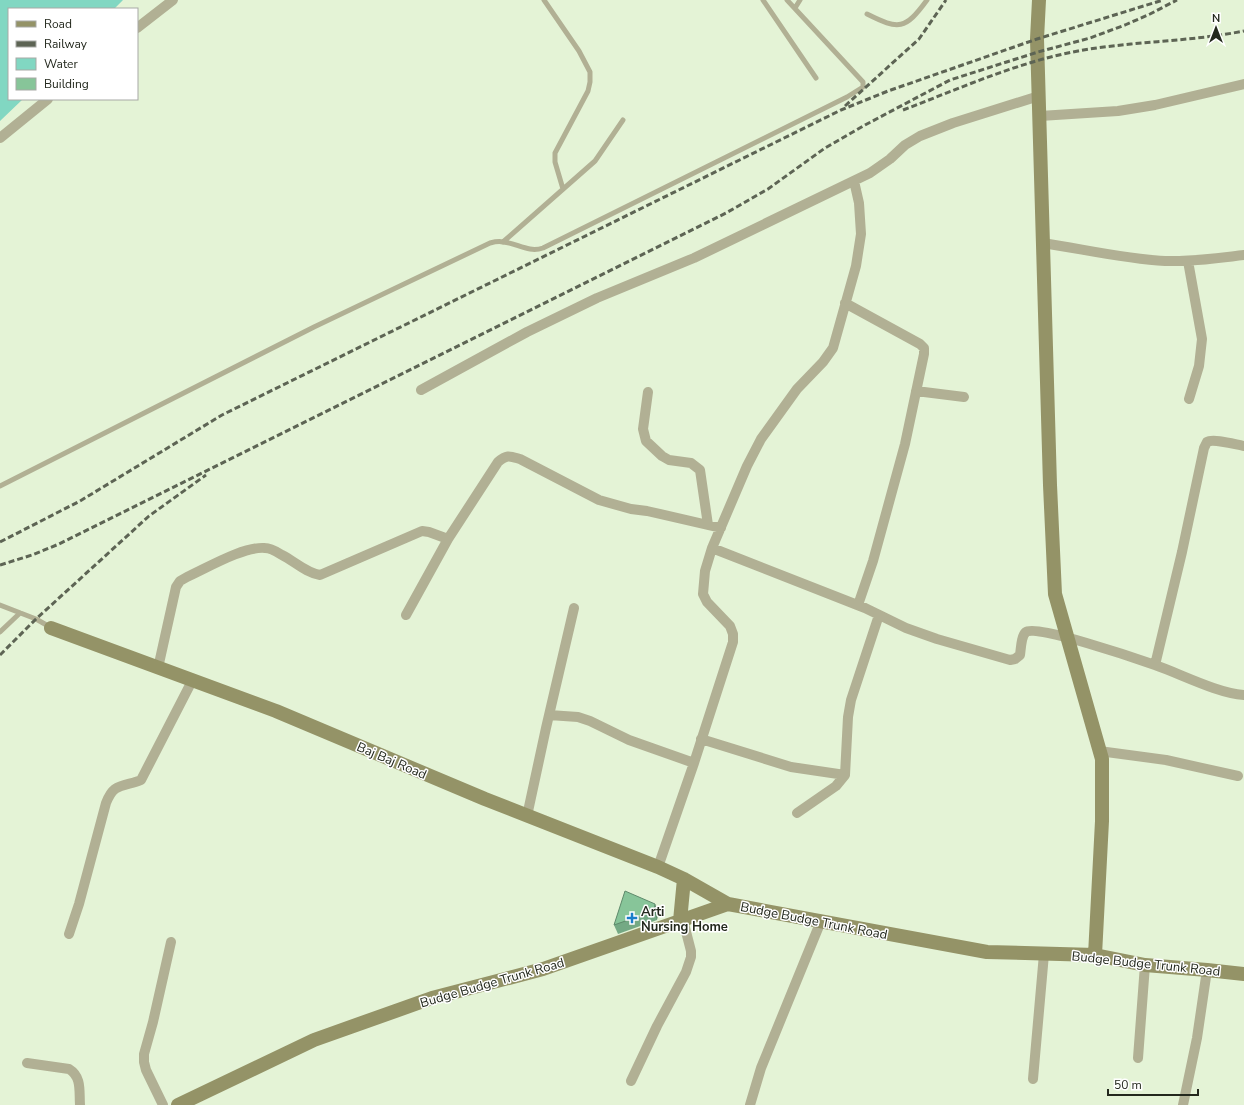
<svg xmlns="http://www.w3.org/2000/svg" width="1244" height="1105" font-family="'Nunito Sans',sans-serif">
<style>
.water{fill:#81d7c2}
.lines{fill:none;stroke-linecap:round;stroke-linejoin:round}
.lane{stroke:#b1b094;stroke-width:5}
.street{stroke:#b1b094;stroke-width:10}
.secondary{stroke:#949367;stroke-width:14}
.rail{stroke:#5d6454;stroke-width:3;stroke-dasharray:6 3;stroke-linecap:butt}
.wall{fill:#74a984}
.shaded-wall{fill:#5e8a6b}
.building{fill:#87c599;stroke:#5e8a6b}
.poi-dot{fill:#1b7eca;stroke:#fff;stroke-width:1.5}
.labels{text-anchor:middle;stroke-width:3;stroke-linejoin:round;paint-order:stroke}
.street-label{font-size:13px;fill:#23281d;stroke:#fff}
.poi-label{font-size:13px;font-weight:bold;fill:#23281d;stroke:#fff;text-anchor:start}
</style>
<rect width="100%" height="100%" fill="#e4f3d6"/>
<path class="water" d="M0 0H123L114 9H9V99H23L0 121Z"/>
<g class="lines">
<path class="lane" d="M544 0 579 51 590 72V82L588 91 555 153V162L563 189
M763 0 816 78
M795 8 800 0
M867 14C899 30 905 30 927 0
M503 242 595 161 623 120
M0 486 314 327 490 243C494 242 499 241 503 242 517 243 528 253 543 248L847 97 863 87V82L787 0
M0 605 36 619 50 627
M0 632 20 613"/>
<path class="street" d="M137 28 173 0
M1040 116 1118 111 1155 105 1244 84
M0 138 48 99
M1043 243C1083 249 1124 259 1165 261 1191 262 1218 258 1244 255
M1188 261 1202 339 1199 366 1189 399
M845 303 920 344 924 348V354L905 444 873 561 858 605
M421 390 527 332 597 298 694 258 870 173 890 159 905 145 920 136 953 123 1039 96
M916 391 964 397
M648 392 643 429 646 441 662 456 669 460 691 463 700 470 708 525
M712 548 865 608 906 628 937 639 1010 660 1015 659 1020 655C1021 649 1021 636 1026 632 1035 624 1138 659 1155 665 1181 674 1217 693 1244 695
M406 615 448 539 498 462C507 454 510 456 520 459L599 500 631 509 647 511 721 528
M1155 665 1182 552 1204 448C1205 446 1206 444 1207 442 1213 438 1237 445 1244 446
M158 668 176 587 180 581 187 577C207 568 244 546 265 548 271 548 277 552 282 555 294 561 306 573 320 575L422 531 429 532 448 539
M549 715 578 717 590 721 629 740 694 763
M701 739 791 767 845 775
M1099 751 1166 760 1238 776
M797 813 836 786 845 775 848 717 851 700 879 615
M527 816 546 728 574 608
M658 867 694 763 733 642V634L730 626 707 602 703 594 705 571 712 548 747 466 761 439 797 389 823 362 833 348 856 266 861 234 859 203 854 181
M69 934 79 904 106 803C108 798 111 792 115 789 122 784 132 784 141 780L192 681
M1138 1058 1145 965
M27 1063 69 1069C82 1077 79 1091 80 1105
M1033 1079 1044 954
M631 1081 657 1026 686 972 691 957V951L683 920
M163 1105 146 1070 144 1062V1054L153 1022 171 942
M750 1105 761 1068 821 921
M1183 1105 1197 1038 1207 970"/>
<path class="secondary" d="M1039 0 1037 39 1050 485 1055 594 1102 759V821L1095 955
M51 628 276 711 485 799 658 867 684 879 728 904
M680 921 684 879
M178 1105 314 1040 432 998 543 969 728 904 987 952 1095 955 1145 965 1207 970 1244 974"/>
<path class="rail" d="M845 106 919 39 946 0
M903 110C961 88 1018 62 1078 51 1133 41 1189 42 1244 31
M0 542 80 501 222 415 841 110 888 91 1037 39 1163 0
M0 565 32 555 59 544 726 213 768 189 825 148 865 125 950 80 1038 52 1090 38 1125 25 1150 14 1177 0
M0 655 36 619 149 516 206 475"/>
</g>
<path class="wall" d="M655 904 658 913 657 920 618 934 614 925Z"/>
<path class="shaded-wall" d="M655 904 658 913 657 920 654 911Z"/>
<path class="building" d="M625 891 655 904 654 911 614 925Z"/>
<path class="poi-dot" d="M630 912h4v4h4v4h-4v4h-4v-4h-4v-4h4z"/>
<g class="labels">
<g class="street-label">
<text transform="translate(392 760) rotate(23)" y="5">Baj Baj Road</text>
<text transform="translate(814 920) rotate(11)" y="5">Budge Budge Trunk Road</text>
<text transform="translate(1146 963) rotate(6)" y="5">Budge Budge Trunk Road</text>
<text transform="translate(492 982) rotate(-16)" y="5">Budge Budge Trunk Road</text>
</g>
<g class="poi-label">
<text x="641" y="916">Arti<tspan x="641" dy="15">Nursing Home</tspan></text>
</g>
</g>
<rect x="8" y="8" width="130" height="92" fill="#ffffff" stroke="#a7a9a5"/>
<rect x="16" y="21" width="20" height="6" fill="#949367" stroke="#a7a9a5"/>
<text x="44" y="28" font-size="12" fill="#23281d">Road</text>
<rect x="16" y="41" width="20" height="6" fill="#5d6454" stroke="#a7a9a5"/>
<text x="44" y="48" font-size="12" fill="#23281d">Railway</text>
<rect x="16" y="58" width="20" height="12" fill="#81d7c2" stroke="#a7a9a5"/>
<text x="44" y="68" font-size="12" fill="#23281d">Water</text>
<rect x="16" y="78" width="20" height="12" fill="#87c599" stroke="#a7a9a5"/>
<text x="44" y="88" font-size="12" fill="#23281d">Building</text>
<g transform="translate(1216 28)" stroke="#ffffff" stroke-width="3" paint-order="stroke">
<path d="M0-3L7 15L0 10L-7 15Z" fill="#23281d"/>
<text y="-6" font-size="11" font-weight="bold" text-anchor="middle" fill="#23281d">N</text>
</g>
<path d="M1108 1089v6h90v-6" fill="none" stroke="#23281d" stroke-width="2"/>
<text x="1114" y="1089" font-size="12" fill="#23281d" stroke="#ffffff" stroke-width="3" paint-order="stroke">50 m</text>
</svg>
